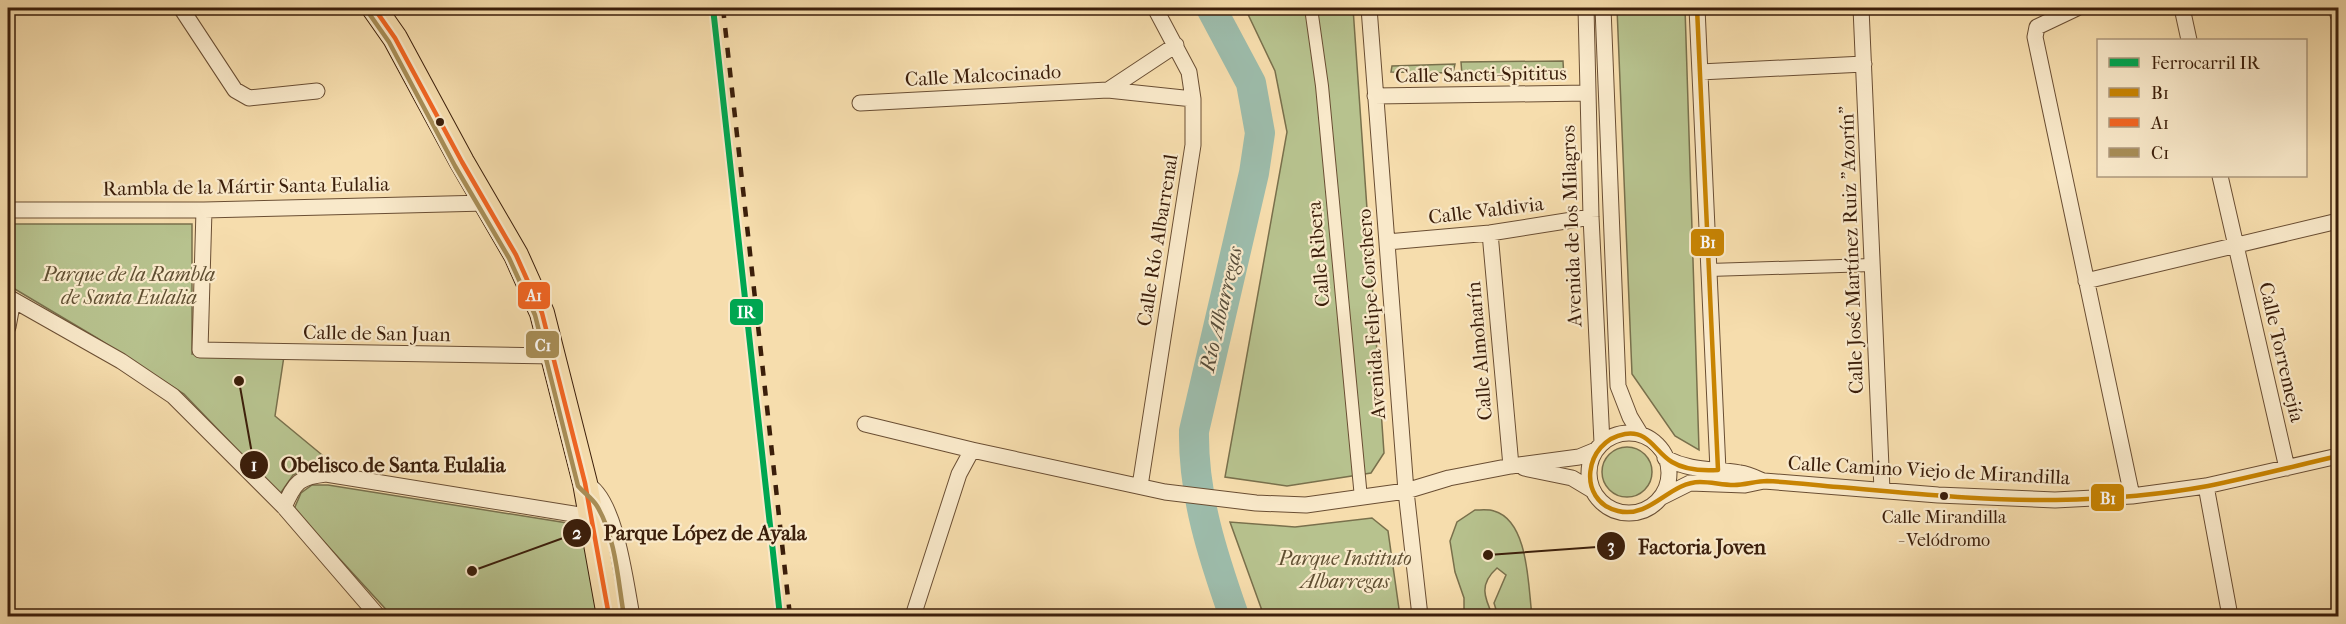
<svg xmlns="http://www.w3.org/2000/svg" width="2346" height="624" font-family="'IM FELL French Canon',serif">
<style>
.green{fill:#b7c28e;stroke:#79704c;stroke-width:1.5}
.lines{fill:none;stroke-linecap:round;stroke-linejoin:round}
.river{stroke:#9dbcab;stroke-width:30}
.pedestrian-casing{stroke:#6a4e33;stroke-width:14}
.minor-casing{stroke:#6a4e33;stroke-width:17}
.primary-casing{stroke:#3b1e0a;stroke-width:26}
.pedestrian{stroke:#f9e9ca;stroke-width:12}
.minor{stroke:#f9e9ca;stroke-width:15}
.primary{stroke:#f6ddad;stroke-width:24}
.rail{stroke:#3b1e0a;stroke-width:4.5;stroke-dasharray:10 10;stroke-linecap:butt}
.bus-1-casing{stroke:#f9e9ca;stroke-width:9}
.bus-2-casing{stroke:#f9e9ca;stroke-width:9}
.bus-3-casing{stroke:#f9e9ca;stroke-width:9}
.bus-1{stroke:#c88402;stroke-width:4.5}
.bus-2{stroke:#f26522;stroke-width:4.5}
.bus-3{stroke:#a78d56;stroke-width:4.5}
.rail-1-casing{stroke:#f9e9ca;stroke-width:10}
.rail-1{stroke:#00a651;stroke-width:6}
.bus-dot{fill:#3b1e0a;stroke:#f9e9ca;stroke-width:2}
.labels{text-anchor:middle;stroke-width:4.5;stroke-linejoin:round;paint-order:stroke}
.bus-label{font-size:18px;fill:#3b1e0a;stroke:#f9e9ca}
.street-label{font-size:20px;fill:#3b1e0a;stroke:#f9e9ca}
.park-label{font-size:20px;font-style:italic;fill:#604f32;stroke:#f9e9ca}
.water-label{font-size:21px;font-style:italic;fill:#584d3a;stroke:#f9e9ca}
.leader{fill:none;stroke:#3b1e0a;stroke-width:2}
.callout-dot{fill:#3b1e0a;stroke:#f9e9ca;stroke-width:2}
.mark-label{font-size:18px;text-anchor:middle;font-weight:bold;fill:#fff}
.callout-label{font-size:21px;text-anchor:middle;font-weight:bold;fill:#3b1e0a;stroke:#f9e9ca;stroke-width:4.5;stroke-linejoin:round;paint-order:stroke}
.line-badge{stroke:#f9e9ca;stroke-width:2}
.badge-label{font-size:16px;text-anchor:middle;font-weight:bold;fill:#fff}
</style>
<rect width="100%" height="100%" fill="#f6ddad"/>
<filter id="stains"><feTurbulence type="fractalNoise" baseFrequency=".00333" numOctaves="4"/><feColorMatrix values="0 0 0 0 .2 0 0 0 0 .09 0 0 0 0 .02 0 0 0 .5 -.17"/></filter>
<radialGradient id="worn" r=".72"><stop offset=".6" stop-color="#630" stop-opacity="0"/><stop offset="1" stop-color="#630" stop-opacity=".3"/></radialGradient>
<path class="green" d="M1245 8H1353L1384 453 1371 473 1287 486 1225 477 1287 132 1275 71Z
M1617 8H1685L1699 450 1675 436 1632 374Z
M1563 61 1564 79 1462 75 1461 62Z
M1455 64 1453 73 1391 72 1392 66Z
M8 224H192V354L284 356 275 416 327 459 293 475 280 494 184 394 97 338 8 285Z
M1602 472a25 25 0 1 1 50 0a25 25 0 1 1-50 0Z
M312 485H328L586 526 600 616H392L294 509 301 493Z
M1475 510C1481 510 1489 509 1494 511 1529 521 1528 586 1532 616H1498L1494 603 1506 575 1497 568C1479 584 1484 597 1493 616H1464V598L1455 572 1450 541 1457 522Z
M1372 518 1388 531 1400 616H1264L1230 522 1295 527Z"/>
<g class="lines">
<path class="river" d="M1211 8 1251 83 1260 133 1254 173 1194 431C1193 496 1213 556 1234 616"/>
<defs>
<path id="pedestrian" d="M1311 8 1322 86 1361 498
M1709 270 1872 265"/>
<path id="minor" d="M181 8 235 90 249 98 317 91
M1369 8 1406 491 1420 616
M1586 8 1591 217 1602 443
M1603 8 1618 386 1630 417 1641 435
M1697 8 1718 470
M1861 8 1882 490
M2077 8 2037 27 2035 37 2132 496
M2182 8 2189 40
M2337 8 2338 15
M1700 72 1864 64
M1108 90 1176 45
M1375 96 1588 93
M860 103 1108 90 1193 99
M2220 176 2287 468
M8 210H204L486 203
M204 210 200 350 554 356
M1490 233 1511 466
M1387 242 1490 233 1591 217
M2086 281 2338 221
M8 297 121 361 173 396 284 507 378 616
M8 327 13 300
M865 424 972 450 1165 492 1256 503 1306 505 1406 491 1449 478 1511 466 1579 457 1596 450
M1589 473a40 40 0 1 1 80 0a40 40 0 1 1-80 0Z
M1665 458C1693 472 1712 468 1740 473 1748 474 1756 478 1763 481
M1524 468 1572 478 1592 490
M586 484C616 497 626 586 632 616
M1140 486 1193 145V99L1189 72 1155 8
M2206 486 2230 616
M1660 498 1690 483 1745 485 1764 481 1938 495 2055 500 2132 496 2206 486 2338 456
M284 507C295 482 299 477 326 474L592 517
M8 615 11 616
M913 616 959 474 972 450"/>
<path id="primary" d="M374 8 395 38 462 162 516 255 542 313 585 483 609 616"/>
</defs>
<use href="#pedestrian" class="pedestrian-casing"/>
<use href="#minor" class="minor-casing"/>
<use href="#primary" class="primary-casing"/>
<use href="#pedestrian" class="pedestrian"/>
<use href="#minor" class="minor"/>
<use href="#primary" class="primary"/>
<path class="rail" d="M723 8 790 616"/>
<defs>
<path id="bus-1" d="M1697 8 1718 470C1703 471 1685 470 1672 462 1655 452 1649 430 1625 434 1584 441 1576 501 1618 511 1651 519 1669 482 1700 482 1712 482 1722 485 1734 485 1745 485 1756 481 1767 481 1790 482 1814 485 1838 487 1910 493 1984 501 2056 500 2107 499 2159 495 2208 486 2252 477 2295 466 2338 456"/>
<path id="bus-2" d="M374 8 395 38 462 162 516 255 542 313 585 483 609 616"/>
<path id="bus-3" d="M368 12 389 42 455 166 509 258 535 315 578 486C584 493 592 498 597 506 616 538 618 581 624 616"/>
</defs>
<use href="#bus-1" class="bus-1-casing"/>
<use href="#bus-2" class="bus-2-casing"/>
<use href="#bus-3" class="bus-3-casing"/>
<use href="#bus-1" class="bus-1"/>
<use href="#bus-2" class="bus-2"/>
<use href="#bus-3" class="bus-3"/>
<defs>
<path id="rail-1" d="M713 8 780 616"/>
</defs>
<use href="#rail-1" class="rail-1-casing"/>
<use href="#rail-1" class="rail-1"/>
</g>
<g class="bus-dot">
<circle cx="440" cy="122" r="5"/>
<circle cx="1944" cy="496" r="5"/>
</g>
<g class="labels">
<g class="bus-label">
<text x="1944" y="523">Calle Mirandilla<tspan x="1944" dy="23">- Velódromo</tspan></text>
</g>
<g class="street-label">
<text transform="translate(1481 74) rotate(-1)" y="7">Calle Sancti-Spititus</text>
<text transform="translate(983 75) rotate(-3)" y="7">Calle Malcocinado</text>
<text transform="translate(246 186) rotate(-1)" y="7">Rambla de la Mártir Santa Eulalia</text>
<text transform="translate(1486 210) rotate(-7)" y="7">Calle Valdivia</text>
<text transform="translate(1571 226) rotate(-92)" y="7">Avenida de los Milagros</text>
<text transform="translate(1157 240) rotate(-81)" y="7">Calle Río Albarrenal</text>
<text transform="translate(1851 250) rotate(-92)" y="7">Calle José Martínez Ruiz "Azorín"</text>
<text transform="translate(1318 254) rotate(-95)" y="7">Calle Ribera</text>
<text transform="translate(1371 314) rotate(-94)" y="7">Avenida Felipe Corchero</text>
<text transform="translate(377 333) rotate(1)" y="7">Calle de San Juan</text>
<text transform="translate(1479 351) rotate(-95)" y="7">Calle Almoharín</text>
<text transform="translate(2282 352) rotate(77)" y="7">Calle Torremejía</text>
<text transform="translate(1929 470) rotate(3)" y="7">Calle Camino Viejo de Mirandilla</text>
</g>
<g class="park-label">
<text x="129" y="281">Parque de la Rambla<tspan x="129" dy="23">de Santa Eulalia</tspan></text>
<text x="1345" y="565">Parque Instituto<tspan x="1345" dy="23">Albarregas</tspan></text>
</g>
<g class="water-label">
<text transform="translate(1221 309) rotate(-77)" y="7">Río Albarregas</text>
</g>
</g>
<path class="leader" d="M239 381L254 465M472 571L577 533M1488 555L1611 546"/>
<g class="callout-dot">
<circle cx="239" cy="381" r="6"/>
<circle cx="472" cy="571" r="6"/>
<circle cx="1488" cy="555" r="6"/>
<circle cx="254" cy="465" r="15"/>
<circle cx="577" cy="533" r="15"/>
<circle cx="1611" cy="546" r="15"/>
</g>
<g class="mark-label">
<text x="254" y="471">1</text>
<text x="577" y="539">2</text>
<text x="1611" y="552">3</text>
</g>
<g class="callout-label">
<text x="393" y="472">Obelisco de Santa Eulalia</text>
<text x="705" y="540">Parque López de Ayala</text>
<text x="1702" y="554">Factoria Joven</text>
</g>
<g class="line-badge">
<rect x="1690" y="228" width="35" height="29" rx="6" fill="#c88402"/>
<rect x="517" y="281" width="34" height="29" rx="6" fill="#f26522"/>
<rect x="729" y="298" width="35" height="28" rx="6" fill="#00a651"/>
<rect x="525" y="330" width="35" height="29" rx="6" fill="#a78d56"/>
<rect x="2090" y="483" width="35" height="29" rx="6" fill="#c88402"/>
</g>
<g class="badge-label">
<text x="1708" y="248">B1</text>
<text x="534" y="301">A1</text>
<text x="746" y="318">IR</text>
<text x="543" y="351">C1</text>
<text x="2108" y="504">B1</text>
</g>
<rect width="2346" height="624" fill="none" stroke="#f6ddad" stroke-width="30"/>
<rect x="9" y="9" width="2328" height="606" fill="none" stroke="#3b1e0a" stroke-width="3"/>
<rect x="15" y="15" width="2316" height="594" fill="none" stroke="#3b1e0a" stroke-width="1.5"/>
<rect x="2097" y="39" width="210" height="138" fill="#f9e9ca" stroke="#ad987d" stroke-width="1.5"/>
<rect x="2109" y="58" width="30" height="9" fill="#00a651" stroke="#ad987d" stroke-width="1.5"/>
<text x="2151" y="69" font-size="18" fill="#3b1e0a">Ferrocarril IR</text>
<rect x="2109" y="88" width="30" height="9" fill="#c88402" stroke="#ad987d" stroke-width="1.5"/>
<text x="2151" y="99" font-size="18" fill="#3b1e0a">B1</text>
<rect x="2109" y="118" width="30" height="9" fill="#f26522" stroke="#ad987d" stroke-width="1.5"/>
<text x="2151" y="129" font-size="18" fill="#3b1e0a">A1</text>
<rect x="2109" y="148" width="30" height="9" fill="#a78d56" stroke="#ad987d" stroke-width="1.5"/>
<text x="2151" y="159" font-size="18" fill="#3b1e0a">C1</text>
<rect width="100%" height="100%" filter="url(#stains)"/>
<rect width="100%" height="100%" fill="url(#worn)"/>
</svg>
